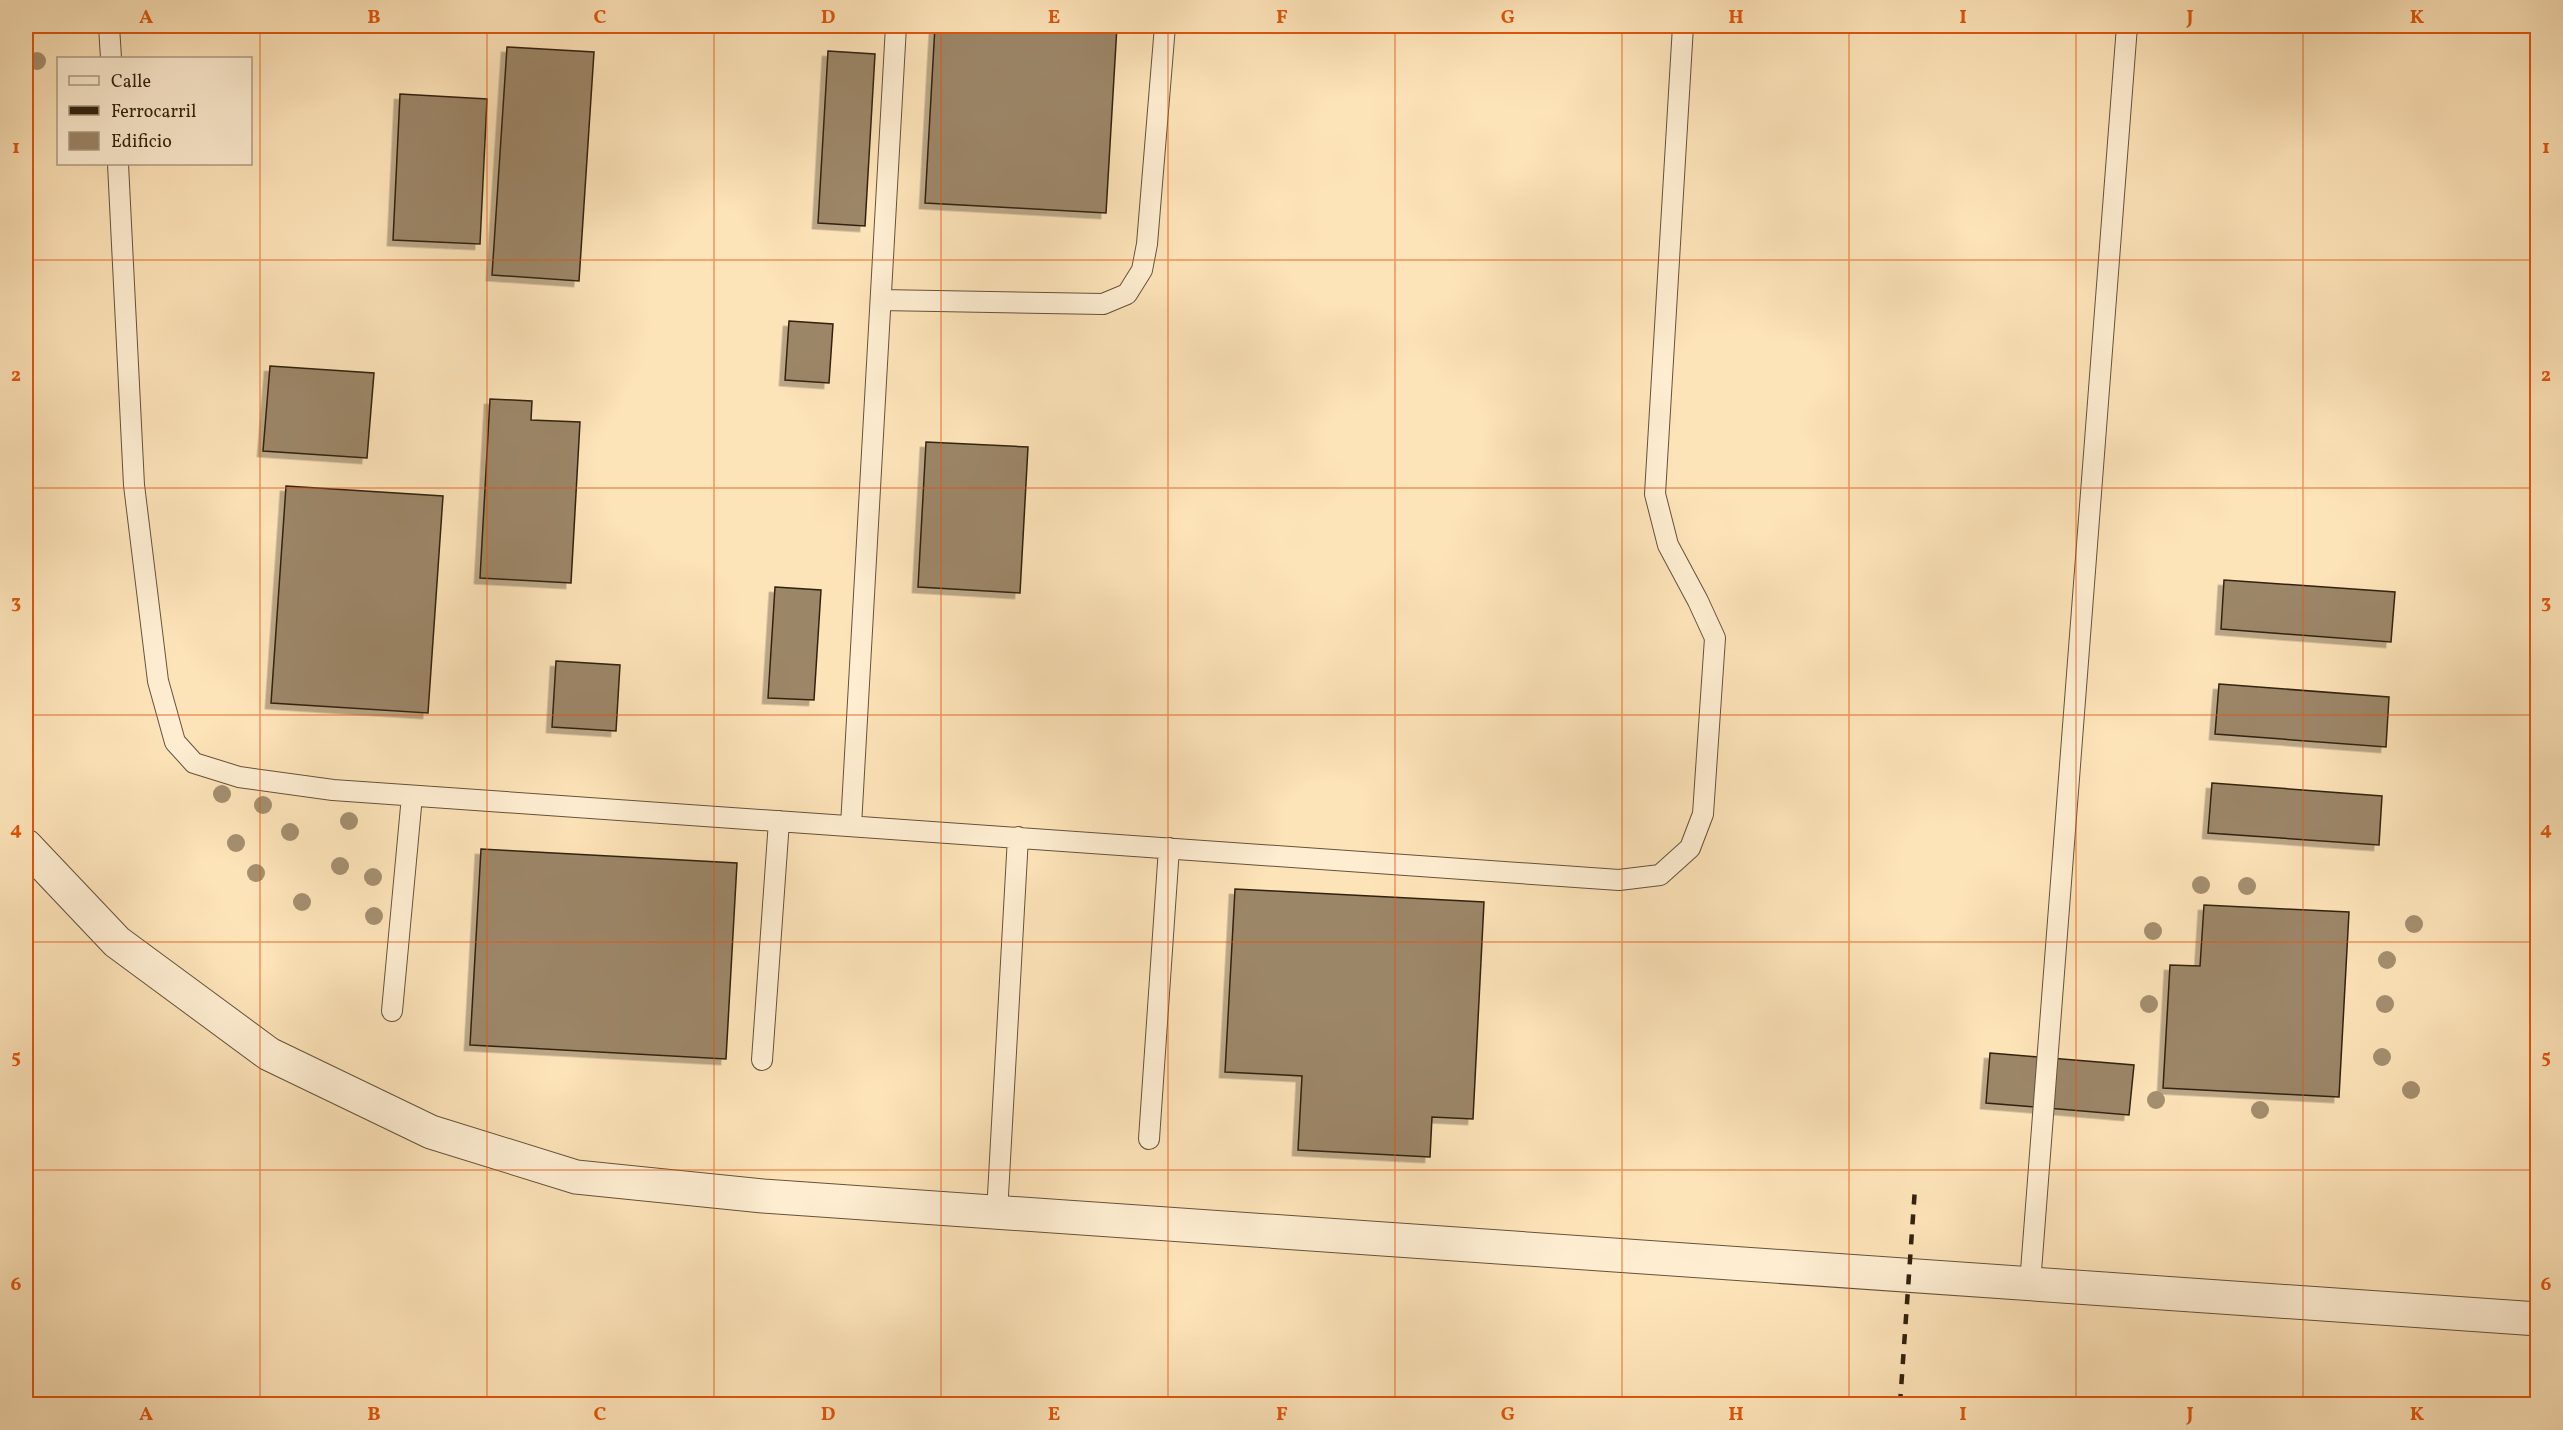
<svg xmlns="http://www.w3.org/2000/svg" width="2563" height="1430" font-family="Vollkorn,serif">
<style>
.building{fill:#9c8667;stroke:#322210;stroke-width:1.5;filter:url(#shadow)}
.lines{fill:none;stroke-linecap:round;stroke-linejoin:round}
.service-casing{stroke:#65523a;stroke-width:22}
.minor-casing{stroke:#65523a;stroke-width:35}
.service{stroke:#feedd1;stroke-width:20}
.minor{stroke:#feedd1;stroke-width:33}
.rail{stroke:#322210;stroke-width:4.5;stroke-dasharray:10 10;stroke-linecap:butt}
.tree{fill:#a48f6f}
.grid{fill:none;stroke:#df560c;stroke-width:1.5;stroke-opacity:0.55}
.neatline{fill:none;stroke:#df560c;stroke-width:2}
.grid-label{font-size:20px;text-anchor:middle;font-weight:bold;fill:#df560c}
</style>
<defs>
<filter id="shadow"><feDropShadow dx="-5.5" dy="5.5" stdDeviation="0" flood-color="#0004"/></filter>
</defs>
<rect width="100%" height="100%" fill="#fde3b8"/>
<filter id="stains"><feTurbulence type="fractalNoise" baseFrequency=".00333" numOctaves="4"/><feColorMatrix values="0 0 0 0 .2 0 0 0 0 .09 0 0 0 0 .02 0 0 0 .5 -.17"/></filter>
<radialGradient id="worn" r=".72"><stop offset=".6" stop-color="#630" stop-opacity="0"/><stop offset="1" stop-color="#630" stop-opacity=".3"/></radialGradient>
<path class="building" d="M935 26H1117L1106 213 925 203Z
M507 47 594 52 579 281 492 275Z
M828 51 875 54 865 226 818 223Z
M400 94 487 99 480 244 393 240Z
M789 321 833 324 829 383 785 380Z
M270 366 374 373 367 458 263 451Z
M490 399 532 401 531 420 580 422 571 583 480 578Z
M926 442 1028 447 1020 593 918 587Z
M286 486 443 496 428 713 271 703Z
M2224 580 2395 592 2391 642 2221 629Z
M775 587 821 590 814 700 768 698Z
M556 661 620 665 616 731 552 727Z
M2219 684 2389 697 2386 747 2215 734Z
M2212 783 2382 796 2379 845 2208 833Z
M481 849 737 863 726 1059 470 1045Z
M1235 889 1484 902 1473 1119 1432 1117 1430 1157 1298 1150 1302 1076 1225 1072Z
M2204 905 2349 912 2339 1097 2163 1088 2170 965 2200 966Z
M1990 1053 2134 1065 2129 1115 1986 1103Z"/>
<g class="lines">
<defs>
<path id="service" d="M109 26 111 58
M118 164 134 485 158 681 175 742 194 763 239 777 333 790 1619 880 1660 875 1690 848 1703 814 1715 638 1698 601 1668 545 1655 494 1683 26
M881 300 1103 304 1127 294 1142 270 1147 244 1165 26
M851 826 896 26
M392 1011 412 796
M762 1060 779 821
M1149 1139 1169 848
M997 1213 1018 837
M2030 1284 2127 26"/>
<path id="minor" d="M26 846 117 942 269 1054 431 1132 576 1177 763 1196 2538 1319"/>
</defs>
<use href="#service" class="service-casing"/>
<use href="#minor" class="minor-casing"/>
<use href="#service" class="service"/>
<use href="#minor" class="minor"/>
<path class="rail" d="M1900 1404 1915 1188"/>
</g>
<g class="tree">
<circle cx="37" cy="61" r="9"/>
<circle cx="222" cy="794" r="9"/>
<circle cx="263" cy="805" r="9"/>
<circle cx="349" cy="821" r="9"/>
<circle cx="290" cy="832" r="9"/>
<circle cx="236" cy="843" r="9"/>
<circle cx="340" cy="866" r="9"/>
<circle cx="256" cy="873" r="9"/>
<circle cx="373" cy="877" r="9"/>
<circle cx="2201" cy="885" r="9"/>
<circle cx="2247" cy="886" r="9"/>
<circle cx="302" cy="902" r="9"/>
<circle cx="374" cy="916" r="9"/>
<circle cx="2414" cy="924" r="9"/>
<circle cx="2153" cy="931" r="9"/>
<circle cx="2387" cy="960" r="9"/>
<circle cx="2149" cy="1004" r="9"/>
<circle cx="2385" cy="1004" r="9"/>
<circle cx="2382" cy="1057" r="9"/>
<circle cx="2411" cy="1090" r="9"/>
<circle cx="2156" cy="1100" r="9"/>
<circle cx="2260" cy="1110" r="9"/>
</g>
<path class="grid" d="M260 26V1404M487 26V1404M714 26V1404M941 26V1404M1168 26V1404M1395 26V1404M1622 26V1404M1849 26V1404M2076 26V1404M2303 26V1404M26 260H2538M26 488H2538M26 715H2538M26 942H2538M26 1170H2538"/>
<rect width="2563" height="1430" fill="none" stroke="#fde3b8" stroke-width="66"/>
<rect x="57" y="57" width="195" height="108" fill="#feedd1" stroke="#ac9c84" stroke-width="1.5"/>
<rect x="69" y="76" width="30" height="9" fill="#feedd1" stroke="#ac9c84" stroke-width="1.5"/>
<text x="111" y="87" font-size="18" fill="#322210">Calle</text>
<rect x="69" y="106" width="30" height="9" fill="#322210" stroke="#ac9c84" stroke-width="1.5"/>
<text x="111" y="117" font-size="18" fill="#322210">Ferrocarril</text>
<rect x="69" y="132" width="30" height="18" fill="#9c8667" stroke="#ac9c84" stroke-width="1.5"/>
<text x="111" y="147" font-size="18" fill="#322210">Edificio</text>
<rect x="33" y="33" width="2497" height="1364" class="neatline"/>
<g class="grid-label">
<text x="146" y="23">A</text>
<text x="374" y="23">B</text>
<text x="600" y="23">C</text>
<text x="828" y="23">D</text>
<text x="1054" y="23">E</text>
<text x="1282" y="23">F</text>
<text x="1508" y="23">G</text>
<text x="1736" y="23">H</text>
<text x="1963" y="23">I</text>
<text x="2190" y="23">J</text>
<text x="2417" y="23">K</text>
<text x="16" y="153">1</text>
<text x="2546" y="153">1</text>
<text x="16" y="381">2</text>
<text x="2546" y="381">2</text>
<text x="16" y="608">3</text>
<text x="2546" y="608">3</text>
<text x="16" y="835">4</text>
<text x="2546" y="835">4</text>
<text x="16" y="1063">5</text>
<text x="2546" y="1063">5</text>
<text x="16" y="1290">6</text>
<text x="2546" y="1290">6</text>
<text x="146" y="1420">A</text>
<text x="374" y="1420">B</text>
<text x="600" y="1420">C</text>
<text x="828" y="1420">D</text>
<text x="1054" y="1420">E</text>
<text x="1282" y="1420">F</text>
<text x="1508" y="1420">G</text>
<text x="1736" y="1420">H</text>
<text x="1963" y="1420">I</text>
<text x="2190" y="1420">J</text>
<text x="2417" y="1420">K</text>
</g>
<rect width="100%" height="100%" filter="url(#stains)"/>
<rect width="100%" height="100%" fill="url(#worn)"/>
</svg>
